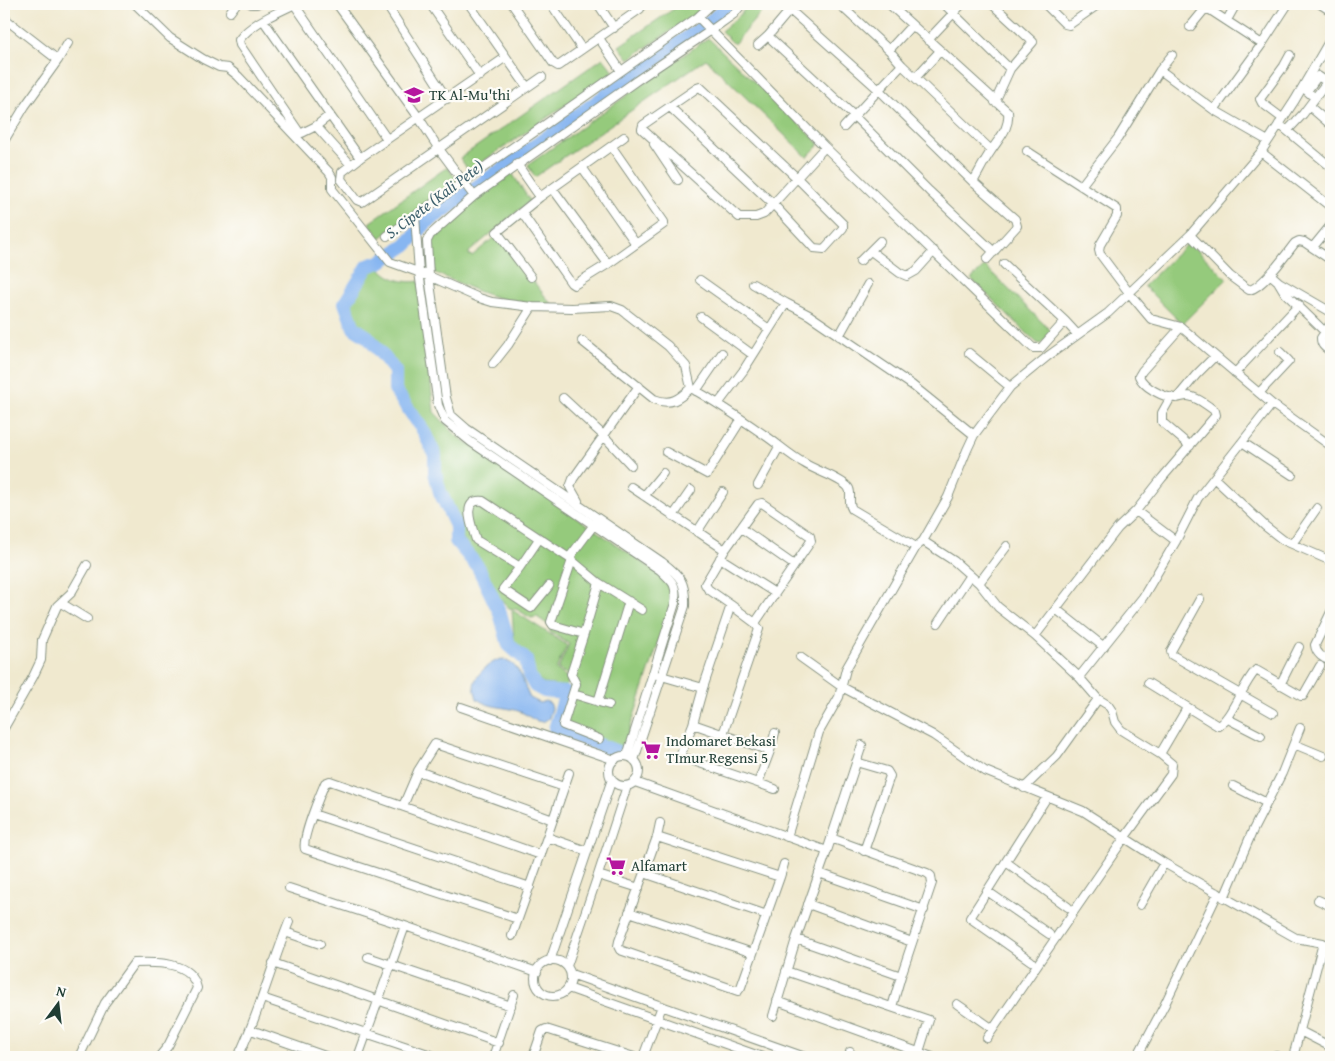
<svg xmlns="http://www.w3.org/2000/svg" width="1335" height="1061" font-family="'Gentium Book Plus',serif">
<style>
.green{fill:#95ca7c;stroke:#5a8458}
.water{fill:#87b6f1;stroke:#537a92}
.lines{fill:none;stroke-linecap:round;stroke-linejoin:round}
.river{stroke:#87b6f1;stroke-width:14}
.minor-casing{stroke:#889382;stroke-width:10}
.minor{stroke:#fff;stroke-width:8}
.labels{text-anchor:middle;stroke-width:4.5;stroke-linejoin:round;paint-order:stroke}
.poi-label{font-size:15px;fill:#1f3d34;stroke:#fdfcf7;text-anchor:start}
.water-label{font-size:16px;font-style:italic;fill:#3e616d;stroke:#fdfcf7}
</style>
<rect width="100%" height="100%" fill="#fdfcf7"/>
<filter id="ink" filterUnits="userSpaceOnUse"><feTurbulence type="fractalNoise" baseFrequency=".02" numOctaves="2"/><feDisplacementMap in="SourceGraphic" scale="10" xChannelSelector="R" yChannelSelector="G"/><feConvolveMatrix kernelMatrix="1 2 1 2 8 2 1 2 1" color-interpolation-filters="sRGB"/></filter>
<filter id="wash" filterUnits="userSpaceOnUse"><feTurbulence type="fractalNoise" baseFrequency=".0096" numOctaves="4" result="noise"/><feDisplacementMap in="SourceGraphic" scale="20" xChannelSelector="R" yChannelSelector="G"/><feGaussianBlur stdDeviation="1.12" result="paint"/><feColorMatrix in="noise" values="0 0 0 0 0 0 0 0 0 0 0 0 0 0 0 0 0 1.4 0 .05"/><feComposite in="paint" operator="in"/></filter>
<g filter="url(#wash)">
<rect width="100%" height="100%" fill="#f0e9cf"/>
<path class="green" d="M681 4H707L700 11 629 59 619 46Z
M749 4H768L734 44 721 31 739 16Z
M708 38 820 144 807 157 706 59 535 177 528 165Z
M603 58 614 72 469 171 460 158Z
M447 167 458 181 380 238 369 223Z
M512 173 530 201 469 252V255L472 256 497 235 552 305 508 301 480 292 435 273 430 239 466 205Z
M1189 242 1227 279 1182 324 1144 286Z
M379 266C386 278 405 284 419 281L434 412 457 436 661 575 671 584 674 596 624 746 617 748 560 726 573 678 558 669 569 644 550 632V626L537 617 531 618 516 609 509 608 499 597 462 537 439 479 437 454 421 421 398 391 397 370 370 333 357 326 348 304 370 268Z
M985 266 1052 332 1041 344 1037 343 971 279Z
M512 610 567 645 556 669 569 679 566 687 545 684 537 679 528 654 514 642Z"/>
<path class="water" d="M501 659C523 665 521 681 530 698L540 703 545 701 550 703 552 708 549 718 543 722C532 721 530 716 521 712 506 706 491 709 477 699 476 695 475 691 474 687 474 675 490 662 501 659Z"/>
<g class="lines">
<path class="river" d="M616 751 555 729 566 693 544 691 535 686 529 675 526 660 509 645 500 613 478 567 456 541V526L440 492 435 473V455L423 430 395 390V371L368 337 354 328 345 303 368 266 380 262 406 245 426 223 713 19 728 4"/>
</g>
</g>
<g filter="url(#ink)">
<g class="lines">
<defs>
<path id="minor" d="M135 4 170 38 203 59 219 67 228 68 238 76 329 172 332 177V189L390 262 429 276 479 298 492 302 532 307 572 308 611 306 622 310 668 346 686 366 691 388C715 401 740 418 763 434 777 443 789 455 804 463 816 471 839 477 848 487 853 493 847 502 852 509L916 547
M251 4H257
M294 4 387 139
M295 4C277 13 251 23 239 40L240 45 299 132 302 133 316 126 330 115
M337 4 419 118 439 149 474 196
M386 4 447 99
M430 4 480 76
M469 4 527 87
M512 4 553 63 558 66 640 9 641 4
M551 4 582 49
M598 4 614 28
M839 4 889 50 902 65 991 150
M889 4 1008 112C1010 129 999 138 991 151 984 161 979 172 973 182
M944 4 1010 69
M992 4 1033 42 1010 69 995 102
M1045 4 1065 24 1069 25 1099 4
M1320 4 1331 11
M790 10 878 89 973 182 1015 219 1017 226 987 259
M230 12 236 4
M698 17 825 147 1033 348H1041L1065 321 1077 334
M4 18 58 60
M263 20 360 158
M1227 20 1236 4
M1190 27 1204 10H1210L1262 44
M768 36 853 115 929 191 994 252
M599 38 621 71
M928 40 962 4
M758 45 768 36 795 4
M889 50 912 25
M506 57 360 158 342 172 341 179 357 200 362 202 542 77
M1160 70 1214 110 1268 141
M916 77 940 51
M1315 98 1307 91 1318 76 1330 84
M1309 106 1331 125
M670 107 773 204 814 248 824 249 843 228V224L797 178 700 87 697 88 643 125 642 129 739 217H756L764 214 825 147
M1214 110 1262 44 1288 4
M1282 118 1262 103 1260 99 1284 66 1290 55
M1279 124 1331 167
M316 126 351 165
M844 127 902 65
M1288 130 1303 114 1327 82
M4 141 25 106 58 60 68 43
M654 144 678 180
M1027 151 1117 209V216L1100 245 1099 250 1100 254 1130 294 1151 319 1181 327 1272 404 1198 498 1176 541 1143 597 1079 677
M1261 152 1331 207
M517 164 540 197 624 137
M582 167 636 244
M1081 186 1118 138 1160 70 1172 55
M553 189 608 264
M522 213 571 283 574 285 608 264 664 224V222L612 147
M1190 235 1230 276 1249 290C1263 288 1286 254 1295 243L1299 241 1304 242 1331 260
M387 236 415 216
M1313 247 1331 225
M871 251 900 273 907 276 916 271 934 251
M860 261 880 241
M1004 264 1065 321
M1270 274 1279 282 1331 312
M531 277 497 232 540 197
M700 280 769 329
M1279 283 1285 293 1325 332
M753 284 786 303
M701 317 753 355
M1331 323 1321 338C1321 346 1326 348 1331 352
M839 336 868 284
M582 341 654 399C671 406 679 399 691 388
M969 353 1010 387
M493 364 508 345 532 307
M1235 373 1299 305
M696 391 722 353
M1259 393 1289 361 1280 352
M1171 397 1162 413V422L1190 446
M563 398 604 436 631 465
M1177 398 1196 375 1215 356
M718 404 743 371 786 303 809 315 912 385 974 435
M1272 404 1331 446
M1242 442 1292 475
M666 452 707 474 741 420
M1214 478 1265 526 1283 540 1331 561
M758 485 779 447
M631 487 725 550
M644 496 663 473
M578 501 570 487 573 479 639 386
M1136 511 1162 478 1216 415 1215 411C1208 406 1196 396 1187 396 1183 396 1180 398 1176 398 1164 398 1143 387 1139 376L1142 371 1181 327
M673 516 691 490
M596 522 569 558 599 583 642 610
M741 528 794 565
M697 532 723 492
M923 541 954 561 979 583 998 607 1035 636 1079 677 1098 699 1108 705 1112 711 1115 722 1121 730 1160 754 1172 764 1171 774 1125 837 987 1038
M1292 544 1317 508
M720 558 775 593
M572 560 551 622 553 625 584 634 599 583
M520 567 539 539
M979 583 1007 546
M549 586 531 608 504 590 503 589 520 567 476 540C473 529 459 498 483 501L569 558
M1200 599 1171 651 1172 655 1273 713
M61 603 87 619
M731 605 708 589 705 584 725 550 758 504 762 503 810 536 811 541 755 623
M1056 609 1104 647
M1331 612 1315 645C1316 654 1324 659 1331 661
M938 623 970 575
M584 634 571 674 576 684 575 687 563 725 599 739
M1035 636 1118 528 1136 511 1176 541
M800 657 842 687 933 735 985 771 1083 811 1164 863 1296 938 1323 943 1331 947
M658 675 703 688 693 724 681 754 682 757 775 789
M1148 683 1218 726C1233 716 1242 685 1256 670L1301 696H1303L1320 666
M1280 685 1299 647
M703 688 731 605 755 623 759 629 723 734
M573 694 609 705
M598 702 629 601
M461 707 615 760
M1226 718 1261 736
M693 724 770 751 758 783
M4 728 33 677 41 660 42 640 57 606 71 593 87 565
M1294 744 1323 756
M770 751 775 733
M1160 754 1187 708
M627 756 675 603C677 584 673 582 660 570L471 442 445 421 438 405 419 272 415 216 698 17 712 4
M609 771a15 15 0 1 1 30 0a15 15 0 1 1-30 0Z
M634 760 685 606C686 583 681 576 662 562L467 429 451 415 446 398 429 276 427 241 430 235 474 196 636 81 710 31 734 14 742 4
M856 762 887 771 890 776 864 851
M418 771 553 820
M569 773 547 837 587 851
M635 782 827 851 862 745
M1233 786 1267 803
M1024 788 1057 756 1098 699
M403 806 418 771 435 744 564 787
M313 814 530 887
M660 823 657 837 619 941 618 946 620 950 738 991 741 987 780 877
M657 837 780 877 784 864
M787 837 819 732 839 697 846 669 916 547 923 541 948 497 967 450 974 435 1010 387 1048 356 1108 313 1190 235 1261 152 1295 100 1331 38
M1006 862 1068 907
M644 873 767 915
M819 873 924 910
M598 875 639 888
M289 888 405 926 537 972
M987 891 1049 934
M1224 898 1253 830 1282 773 1300 728
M1318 900 1331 906
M808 904 912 942
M1140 905 1164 863
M629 912 753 953
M518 919 305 849C301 839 320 795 325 783L330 781 541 855
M285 932 320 944
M512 936 547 837
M796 939 901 976 932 883 931 876 927 873 831 838
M368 957 511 1006
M535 978a18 18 0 1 1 36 0a18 18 0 1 1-36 0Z
M550 961 612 779
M1031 961 970 918 1047 797
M273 963 499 1043
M567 966 598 875 627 786
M786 971 929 1020 919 1052
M571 974 805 1057
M568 988 762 1057
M262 998 437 1057
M777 1001 932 1057
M957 1004 993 1029
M892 1007 901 976
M773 1016 796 939 827 851
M251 1030 328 1057
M1300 1031 1331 1047
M1276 1056 1279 1057
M79 1057 105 1003 134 963C156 962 191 961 197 988L168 1046 159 1057
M238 1057C259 1014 271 967 289 922
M358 1057 405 926
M493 1057 514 995
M533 1057 542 1031 546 1029 634 1057
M643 1057 662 1006
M849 1057 850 1052
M1137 1057 1164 1006 1218 893
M1293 1057 1323 943"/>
</defs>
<use href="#minor" class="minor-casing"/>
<use href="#minor" class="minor"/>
</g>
</g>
<defs>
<symbol id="school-bare" viewBox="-9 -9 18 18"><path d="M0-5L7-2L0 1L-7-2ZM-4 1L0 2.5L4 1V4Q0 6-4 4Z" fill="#b5179e" stroke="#fdfcf7" stroke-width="2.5" paint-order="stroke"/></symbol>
<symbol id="supermarket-bare" viewBox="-9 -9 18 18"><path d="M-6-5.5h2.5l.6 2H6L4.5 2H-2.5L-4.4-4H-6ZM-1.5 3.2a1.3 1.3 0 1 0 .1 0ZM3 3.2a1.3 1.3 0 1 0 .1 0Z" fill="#b5179e" stroke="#fdfcf7" stroke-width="2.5" paint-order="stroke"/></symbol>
</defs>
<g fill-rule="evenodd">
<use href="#school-bare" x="400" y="81" width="28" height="28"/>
<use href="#supermarket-bare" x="637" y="736" width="28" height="28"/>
<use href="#supermarket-bare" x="602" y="852" width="28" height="28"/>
</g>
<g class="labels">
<g class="poi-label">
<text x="429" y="100">TK Al-Mu'thi</text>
<text x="666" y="746">Indomaret Bekasi<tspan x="666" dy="17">TImur Regensi 5</tspan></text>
<text x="631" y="871">Alfamart</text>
</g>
<g class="water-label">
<text transform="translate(434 199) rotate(-37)" y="6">S. Cipete (Kali Pete)</text>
</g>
</g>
<rect width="1335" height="1061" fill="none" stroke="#fdfcf7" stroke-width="20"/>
<g transform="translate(58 1004) rotate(15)" stroke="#fdfcf7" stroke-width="4" paint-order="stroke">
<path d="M0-4L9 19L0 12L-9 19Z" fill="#1f3d34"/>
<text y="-8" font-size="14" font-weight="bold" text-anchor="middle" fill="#1f3d34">N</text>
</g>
</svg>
